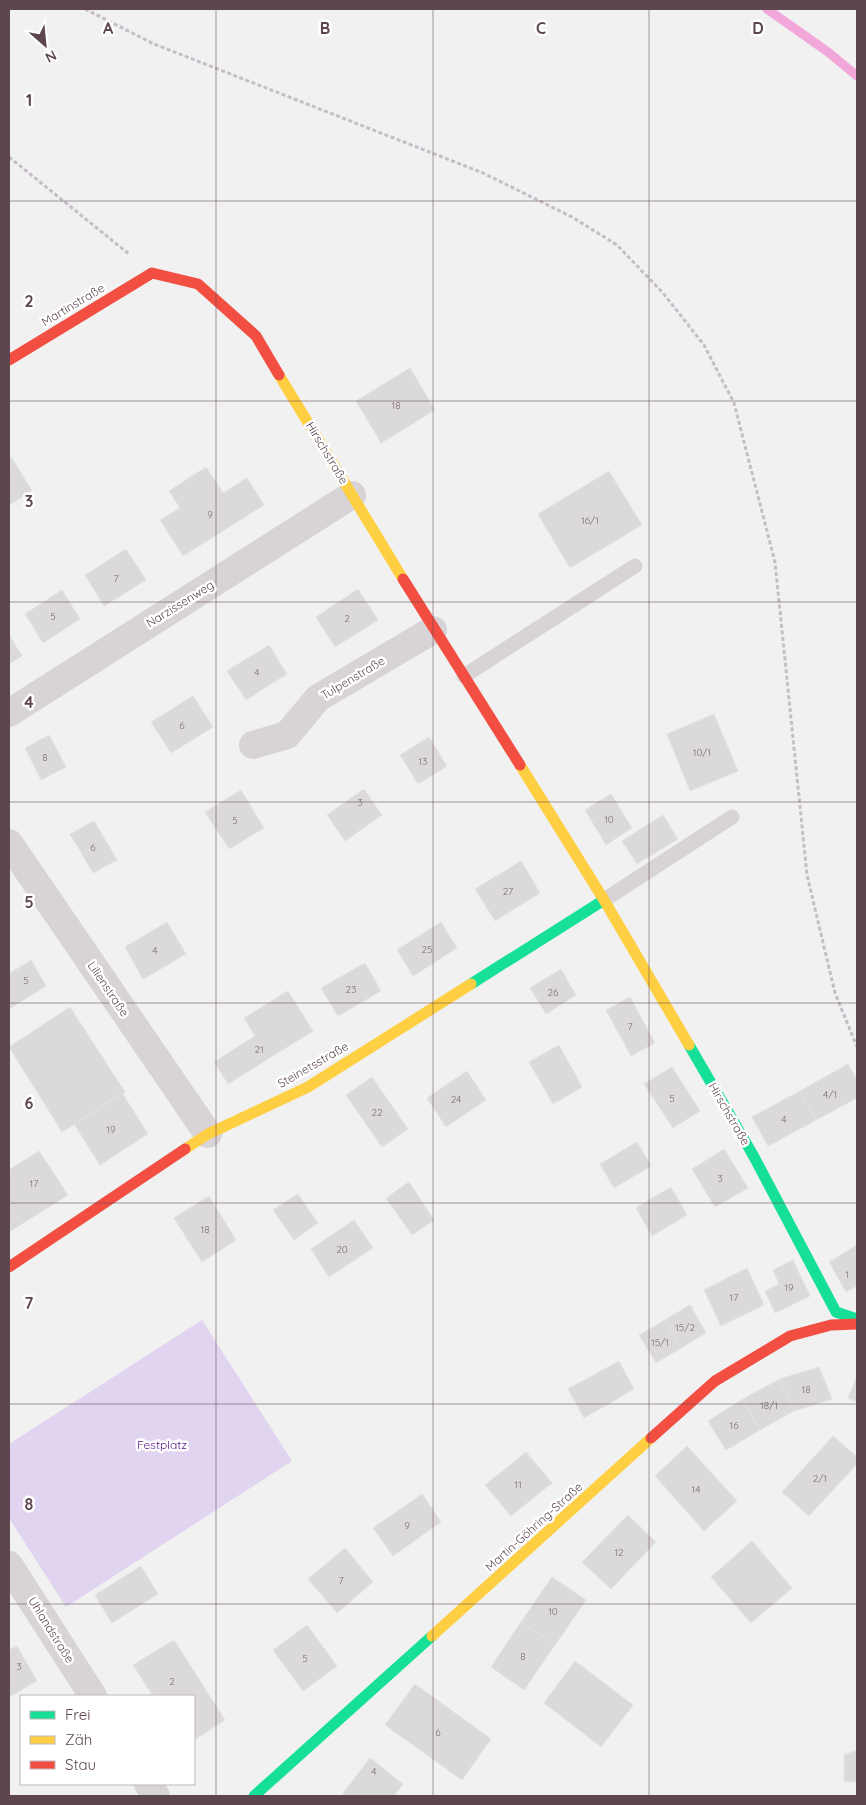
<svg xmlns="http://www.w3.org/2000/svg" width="866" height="1805" font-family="Quicksand,sans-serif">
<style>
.green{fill:#e1d4f1}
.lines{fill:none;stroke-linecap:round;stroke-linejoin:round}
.stream{stroke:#f1a7da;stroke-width:9}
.building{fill:#dcd9da;stroke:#e3e2e2}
.path{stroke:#c6bdc9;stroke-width:3;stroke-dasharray:4 2.5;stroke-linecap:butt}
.lane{stroke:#d8d3d6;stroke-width:15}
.street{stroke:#d8d3d6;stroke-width:28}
.fast{stroke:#16e098;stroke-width:11}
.slow{stroke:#ffcf43;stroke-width:11}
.jam{stroke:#f24e42;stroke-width:11}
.grid{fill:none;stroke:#5e4651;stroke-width:1;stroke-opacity:0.55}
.labels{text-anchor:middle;stroke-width:5;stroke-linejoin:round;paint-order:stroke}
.number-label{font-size:10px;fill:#7f6c75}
.street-label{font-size:12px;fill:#5e4651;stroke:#fff}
.park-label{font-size:12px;fill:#551284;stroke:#fff}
.grid-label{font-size:16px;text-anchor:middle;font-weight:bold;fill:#5e4651;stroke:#fff;stroke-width:5;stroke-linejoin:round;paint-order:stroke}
</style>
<rect width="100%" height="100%" fill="#f0f1f0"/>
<path class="green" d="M202 1320 292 1461 66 1607 9 1518V1444Z"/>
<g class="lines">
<path class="stream" d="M767 9 828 52 857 76"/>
</g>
<path class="building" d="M410 368 435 410 381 443 356 401Z
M11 457 32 491 9 505V458Z
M206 467 223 493 247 478 264 505 183 556 160 520 180 508 169 491Z
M609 471 642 525 570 568 538 514Z
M126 549 146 580 104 606 85 575Z
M358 589 378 620 335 647 316 617Z
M62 590 80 619 43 643 25 614Z
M9 635 22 656 9 664Z
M269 645 287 674 246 700 227 671Z
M193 696 213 727 171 753 151 722Z
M714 714 738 771 690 791 667 734Z
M49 735 66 767 41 780 25 748Z
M429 737 447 766 418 784 400 755Z
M364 789 382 815 345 841 327 815Z
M241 790 264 828 229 849 205 812Z
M611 794 632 828 606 845 585 810Z
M663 815 678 839 637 864 622 841Z
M94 821 117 860 93 873 70 834Z
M521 861 540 893 495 921 475 889Z
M167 922 186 954 143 979 125 947Z
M441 922 457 948 413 976 397 950Z
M31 960 46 986 9 1009V974Z
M365 963 381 991 338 1016 321 988Z
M561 969 576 995 546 1014 530 988Z
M288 991 313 1031 228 1084 214 1062 255 1036 244 1018Z
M630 997 655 1043 631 1056 606 1010Z
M70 1007 125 1092 62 1132 9 1047Z
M559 1045 582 1087 553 1104 529 1062Z
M848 1064 857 1080V1098L816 1120 800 1091Z
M672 1067 700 1111 673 1128 644 1084Z
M467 1071 486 1100 446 1127 427 1098Z
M372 1077 408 1129 382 1147 346 1095Z
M800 1091 816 1120 768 1146 752 1117Z
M122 1093 148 1134 100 1165 74 1124Z
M637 1142 651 1166 614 1188 600 1164Z
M724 1149 748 1188 715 1207 692 1169Z
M39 1151 68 1195 9 1232V1170Z
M409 1182 434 1220 412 1235 386 1198Z
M671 1187 687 1215 652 1236 636 1208Z
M298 1194 318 1223 294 1240 273 1210Z
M209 1196 236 1240 202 1262 174 1218Z
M354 1220 373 1248 329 1277 311 1249Z
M857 1245V1286L846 1292 829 1262Z
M793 1260 810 1296 775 1313 765 1291 779 1284 773 1270Z
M747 1268 764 1305 721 1326 704 1290Z
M690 1305 706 1333 681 1348 665 1320Z
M665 1320 681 1348 656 1363 639 1335Z
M619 1361 634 1389 584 1418 568 1389Z
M819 1367 832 1399 794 1411 780 1379Z
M857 1376V1402L848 1398Z
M780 1379 794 1411 760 1430 743 1399Z
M743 1399 760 1430 726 1450 708 1421Z
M833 1436 857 1457V1464L809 1516 782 1492Z
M687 1446 737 1501 704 1531 655 1476Z
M526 1452 552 1483 511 1516 485 1485Z
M422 1494 441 1522 393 1556 373 1528Z
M628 1515 656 1542 611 1589 582 1562Z
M752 1541 792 1588 751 1623 711 1577Z
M345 1548 373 1582 337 1613 308 1579Z
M141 1566 158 1594 112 1623 95 1595Z
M552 1577 586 1600 555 1645 521 1622Z
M521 1622 555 1645 524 1690 491 1667Z
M307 1625 337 1666 303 1691 273 1650Z
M174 1640 225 1720 194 1740V1696H153L133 1665Z
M17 1646 37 1681 9 1697V1650Z
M575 1661 633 1705 601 1747 544 1703Z
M415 1684 491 1739 462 1780 385 1725Z
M857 1750V1782L844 1781V1755Z
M370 1758 403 1784 394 1796H341Z"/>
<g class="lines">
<path class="path" d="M85 9 154 44 483 173 572 217 617 245 663 293 704 345 734 403 775 562 807 875 835 993 857 1047
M9 157 129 254"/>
<path class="lane" d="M464 676 635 566
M604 900 732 817"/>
<path class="street" d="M9 713 352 495
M253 745 287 735 318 698 433 630
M9 843 208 1134
M9 1565 93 1696
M148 1784 156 1796"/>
<path class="fast" d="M471 984 604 900
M689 1045 753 1155 836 1312 857 1319
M254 1796 432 1636"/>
<path class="slow" d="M279 375 403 579
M520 765 604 900 689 1045
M185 1149 208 1134 308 1087 471 984
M432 1636 651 1438"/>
<path class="jam" d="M9 360 152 273 198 284 256 336 279 375
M403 579 520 765
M9 1267 185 1149
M651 1438 715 1381 790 1336 831 1325 857 1324"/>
</g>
<path class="grid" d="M216 9V1796M433 9V1796M649 9V1796M9 201H857M9 401H857M9 602H857M9 802H857M9 1003H857M9 1203H857M9 1404H857M9 1604H857"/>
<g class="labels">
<g class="number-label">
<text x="396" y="409">18</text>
<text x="210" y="518">9</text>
<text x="590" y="524">16/1</text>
<text x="116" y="582">7</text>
<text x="53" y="620">5</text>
<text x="347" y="622">2</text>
<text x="257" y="676">4</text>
<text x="182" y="729">6</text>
<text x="702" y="756">10/1</text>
<text x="45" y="761">8</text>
<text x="423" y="765">13</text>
<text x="360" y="806">3</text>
<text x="609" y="823">10</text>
<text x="235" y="824">5</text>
<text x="93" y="851">6</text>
<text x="508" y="895">27</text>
<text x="427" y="953">25</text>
<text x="155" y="954">4</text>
<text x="26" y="984">5</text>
<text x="351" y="993">23</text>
<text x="553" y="996">26</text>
<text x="630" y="1030">7</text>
<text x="259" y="1053">21</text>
<text x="830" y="1098">4/1</text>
<text x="672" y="1102">5</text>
<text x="456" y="1103">24</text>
<text x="377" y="1116">22</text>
<text x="784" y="1123">4</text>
<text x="111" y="1133">19</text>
<text x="720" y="1182">3</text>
<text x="34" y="1187">17</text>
<text x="205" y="1233">18</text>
<text x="342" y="1253">20</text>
<text x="847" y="1278">1</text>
<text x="789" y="1291">19</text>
<text x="734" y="1301">17</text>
<text x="685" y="1331">15/2</text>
<text x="660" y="1346">15/1</text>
<text x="806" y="1393">18</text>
<text x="769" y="1409">18/1</text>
<text x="734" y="1429">16</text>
<text x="820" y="1482">2/1</text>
<text x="518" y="1488">11</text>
<text x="696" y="1493">14</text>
<text x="407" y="1529">9</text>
<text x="619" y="1556">12</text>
<text x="341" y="1584">7</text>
<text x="553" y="1615">10</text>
<text x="523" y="1660">8</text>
<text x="305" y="1662">5</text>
<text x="19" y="1670">3</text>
<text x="172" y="1685">2</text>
<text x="438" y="1736">6</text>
<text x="374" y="1775">4</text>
</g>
<g class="street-label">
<text transform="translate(73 305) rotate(-31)" y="4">Martinstraße</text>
<text transform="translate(327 453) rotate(59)" y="4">Hirschstraße</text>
<text transform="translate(180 604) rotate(-32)" y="4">Narzissenweg</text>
<text transform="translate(353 678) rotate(-31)" y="4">Tulpenstraße</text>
<text transform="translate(108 989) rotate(56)" y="4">Lilienstraße</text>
<text transform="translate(313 1065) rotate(-30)" y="4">Steinetsstraße</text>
<text transform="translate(729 1114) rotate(60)" y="4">Hirschstraße</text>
<text transform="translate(534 1527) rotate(-42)" y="4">Martin-Göhring-Straße</text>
<text transform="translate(51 1630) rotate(58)" y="4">Uhlandstraße</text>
</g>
<g class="park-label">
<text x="162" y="1449">Festplatz</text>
</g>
</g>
<g class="grid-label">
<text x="108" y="34">A</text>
<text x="325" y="34">B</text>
<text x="541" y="34">C</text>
<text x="758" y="34">D</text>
<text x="29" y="106">1</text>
<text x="29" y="307">2</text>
<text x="29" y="507">3</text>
<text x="29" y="708">4</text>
<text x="29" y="908">5</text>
<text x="29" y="1109">6</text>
<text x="29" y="1309">7</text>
<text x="29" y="1510">8</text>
</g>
<rect width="866" height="1805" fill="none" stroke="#5e4651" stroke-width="20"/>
<rect x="20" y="1695" width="175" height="90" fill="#ffffff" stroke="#bfb5b9"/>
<rect x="30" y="1711" width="25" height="8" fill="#16e098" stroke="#bfb5b9"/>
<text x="65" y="1720" font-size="15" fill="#5e4651">Frei</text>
<rect x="30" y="1736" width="25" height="8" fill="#ffcf43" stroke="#bfb5b9"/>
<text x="65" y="1745" font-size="15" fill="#5e4651">Zäh</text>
<rect x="30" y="1761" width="25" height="8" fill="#f24e42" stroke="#bfb5b9"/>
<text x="65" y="1770" font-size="15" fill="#5e4651">Stau</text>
<g transform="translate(45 45) rotate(153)" stroke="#ffffff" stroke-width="4" paint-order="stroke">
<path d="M0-4L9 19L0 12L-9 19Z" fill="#5e4651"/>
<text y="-8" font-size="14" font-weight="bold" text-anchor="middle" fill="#5e4651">N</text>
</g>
</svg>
